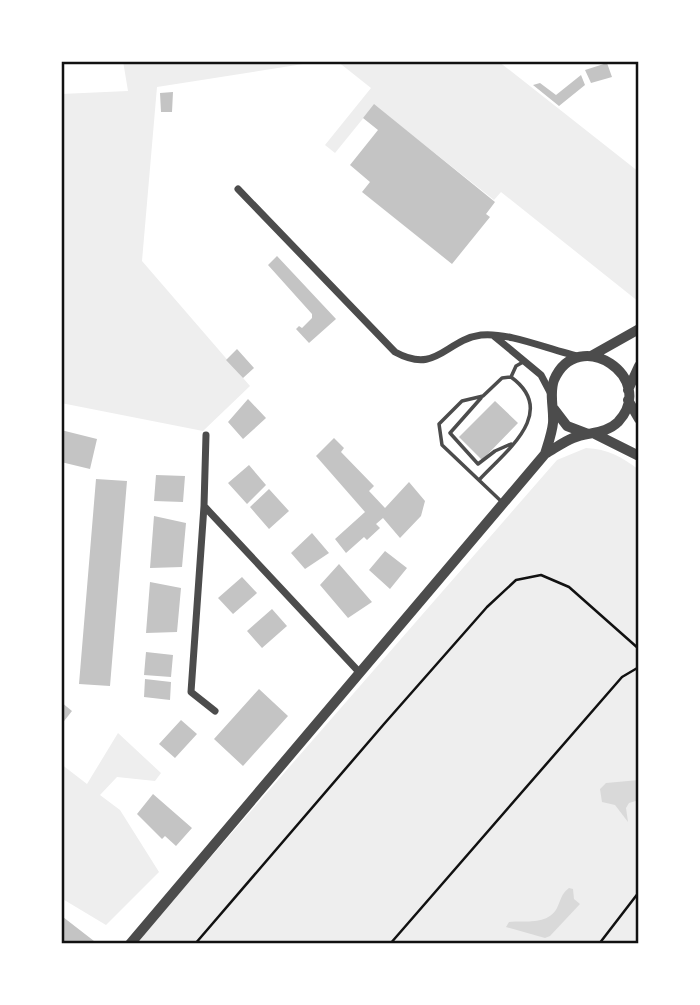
<svg xmlns="http://www.w3.org/2000/svg" width="700" height="1005" font-family="Manrope,sans-serif">
<style>
.green{fill:#eee}
.water{fill:#d9d9d9}
.building{fill:#c4c4c4}
.lines{fill:none;stroke-linecap:round;stroke-linejoin:round}
.path{stroke:#111;stroke-width:2.5}
.service{stroke:#4c4c4c;stroke-width:3.5}
.minor{stroke:#4c4c4c;stroke-width:7}
.tertiary{stroke:#4c4c4c;stroke-width:10}
.neatline{fill:none;stroke:#111;stroke-width:2.5}
</style>
<rect width="100%" height="100%" fill="#fff"/>
<path class="green" d="M123 61H322L157 87 142 261 250 386 203 431 61 403V94L128 91Z
M337 61H498L639 172V302L501 192 494 200 374 105 335 153 325 145 371 88Z
M586 448C608 449 622 457 639 470V944H135L557 460Z
M118 733 161 773 155 781 117 777 100 795 120 810 159 872 106 925 61 898V764L87 784Z"/>
<path class="water" d="M639 780V800L629 803 626 808 628 822 615 805 602 802 600 789 606 783Z
M569 888 573 889 574 899 580 904 550 936 545 938 506 927 509 922C525 920 547 926 557 908 561 900 561 894 569 888Z"/>
<path class="building" d="M607 63 612 77 591 83 585 70Z
M581 75 585 85 559 106 533 85 540 83 556 95Z
M173 92 172 112H161L160 93Z
M374 104 495 202 486 214 490 217 452 264 362 192 370 182 350 165 378 130 363 118Z
M277 256 336 319 309 343 296 329 299 326 302 328 312 318V314L268 265Z
M237 349 254 368 243 378 226 360Z
M248 399 266 418 243 439 228 422Z
M495 401 518 423 482 460 459 437Z
M61 430 97 439 90 469 61 462Z
M334 438 344 448 341 452 374 486 369 491 385 508 409 482 425 501 421 516 400 538 383 518 376 524 380 528 367 540 364 537 346 553 335 539 365 512 316 456Z
M249 465 266 485 247 504 228 483Z
M156 475 185 476 183 502 154 501Z
M96 479 127 481 110 686 79 684Z
M269 489 289 511 269 529 250 507Z
M154 516 186 523 182 567 150 568Z
M312 533 329 553 305 569 291 553Z
M385 551 407 568 390 589 369 570Z
M339 564 372 602 348 618 320 585Z
M242 577 257 593 233 614 218 598Z
M150 582 181 588 177 632 146 633Z
M272 609 287 626 262 648 247 631Z
M146 652 173 655 171 677 144 675Z
M145 679 171 682 170 700 144 697Z
M259 689 288 716 243 766 214 739Z
M61 702 72 711 61 725Z
M181 720 197 734 175 758 159 744Z
M153 794 192 828 176 846 165 836 162 839 137 814Z
M63 917 94 941 92 944 61 943Z"/>
<g class="lines">
<path class="path" d="M195 944 384 724 487 607 516 580 541 575 569 587 639 649
M390 944 622 677 639 667
M599 944 639 892"/>
<path class="service" d="M511 377 516 366 525 361
M481 398 450 433 478 464 495 451 511 444
M480 479C506 451 559 412 511 377L502 378 483 396 462 401 439 424 442 445 503 503"/>
<path class="minor" d="M238 189 395 352C437 375 445 340 481 335 511 332 551 351 582 357
M494 336 541 375 551 394
M206 435 204 506 360 673
M204 506 191 692 215 711"/>
<path class="tertiary" d="M591 356 639 329
M628 390 639 366
M628 400 639 419
M554 409 567 426 588 434
M595 434 639 456
M130 944 545 454C554 449 563 442 573 438 588 432 606 434 618 422 659 378 578 324 554 380 549 393 554 409 553 423 552 433 548 444 545 454"/>
</g>
<rect width="700" height="1005" fill="none" stroke="#ffffff" stroke-width="126"/>
<rect x="63" y="63" width="574" height="879" class="neatline"/>
</svg>
